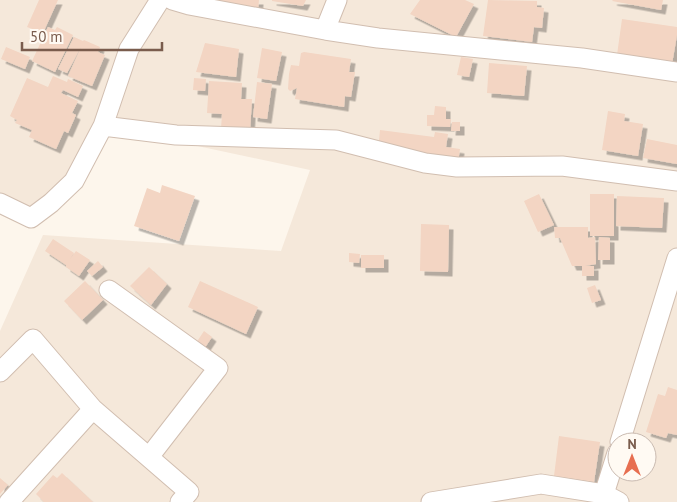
<svg xmlns="http://www.w3.org/2000/svg" width="677" height="502" font-family="'PT Sans',sans-serif">
<style>
.residential{fill:#f5e8da;fill-rule:evenodd}
.building{fill:#f3d5c3;filter:url(#shadow)}
.lines{fill:none;stroke-linecap:round;stroke-linejoin:round}
.street-casing{stroke:#d1beb0;stroke-width:21}
.street{stroke:#fff;stroke-width:19}
</style>
<defs>
<filter id="shadow"><feDropShadow dx="4.5" dy="4.5" stdDeviation="0" flood-color="#0004"/></filter>
</defs>
<rect width="100%" height="100%" fill="#fdf6ec"/>
<path class="residential" d="M0 0H677V502H0V331L43 235 281 251 310 170 99 125 74 181 31 218 0 203ZM617 442H647V472H617Z"/>
<path class="building" d="M39 0H58L43 33 27 27Z
M220 0H259L258 10 218 14Z
M272 0H306L303 6 272 1Z
M420 0H465L474 4 456 37 410 14Z
M488 0 537 1V7L544 8 542 28 534 27 532 42 483 36Z
M613 0H663L661 10 612 1Z
M622 19 677 27V35L672 64 617 55Z
M48 27 55 30 57 27 73 35 55 72 32 61Z
M74 37 83 41 84 40 100 47 98 52 105 55 92 86 68 76 81 47 67 73 58 69Z
M205 43 239 49 236 77 196 72Z
M6 47 30 57 25 69 1 59Z
M262 48 282 52 276 81 257 78Z
M304 52 351 59 349 72H355L351 97 345 96 344 107 295 99 297 88 290 91 288 89 289 74 291 65 299 66 301 53Z
M461 57 473 59 469 77 457 75Z
M489 63 527 66 524 96 487 93Z
M53 76 67 82 68 79 83 86 78 97 63 90 61 93 78 101 72 113 76 115 68 133 64 131 56 149 29 137 32 130 15 123 17 120 10 116 27 78 48 87Z
M194 78 206 79 205 91 193 90Z
M209 81 242 83 241 99H252L250 131 221 129 222 114 207 113Z
M257 82 272 84 267 119 253 117Z
M435 106 446 107V119H451L450 127 427 126V115H434Z
M608 111 625 114 624 121 643 124 638 156 602 150Z
M452 122H460V131H451Z
M380 130 434 137 435 132 448 134 446 147 460 149 458 162 378 152Z
M647 139 677 145V164L643 158Z
M162 185 195 196 179 241 134 226 147 188 160 193Z
M539 194 554 225 538 232 524 201Z
M590 194H614V236H590Z
M617 196 664 198 662 228 616 226Z
M421 224 449 225 448 272 420 271Z
M554 227H588V238L595 237 596 264 585 266H594V276H582V266H572L560 238H555Z
M599 237 610 238V260H598Z
M53 239 74 253 70 259 76 251 90 260 79 276 66 267V265L45 251Z
M349 253 360 254 359 263 349 262Z
M361 255H384V268H361Z
M98 261 103 267 92 276 87 271Z
M149 267 167 284 151 305 130 286Z
M85 281 103 300 82 320 64 301Z
M200 281 258 307 246 334 188 307Z
M595 285 601 300 592 303 587 288Z
M204 331 212 337 204 349 196 343Z
M668 387 677 390V435L668 433 666 438 646 432 658 394 665 396Z
M559 436 600 442 594 482 554 476Z
M62 473 93 502H44L36 494 53 475 57 478Z
M0 478 8 485 0 494Z"/>
<g class="lines">
<defs>
<path id="street" d="M172 0 189 5 325 30 378 38 582 58 677 72
M325 30 337 0
M103 126 176 135 336 140 425 163 457 167 562 166 677 181
M0 203 31 218 51 203 74 181 103 126 129 49 160 0
M109 290 218 368 149 457
M0 372 33 339 93 409 189 492 180 502
M620 442 677 258
M604 494 617 453
M9 502 93 409
M431 502 541 484 604 494 619 502"/>
</defs>
<use href="#street" class="street-casing"/>
<use href="#street" class="street"/>
</g>
<g transform="translate(632 457)"><circle r="24" fill="#fffaf3" stroke="#cabbb1"/>
<path d="M0-4L9 19L0 12L-9 19Z" fill="#e76f51"/>
<text y="-8" font-size="14" font-weight="bold" text-anchor="middle" fill="#7a5c4d">N</text>
</g>
<path d="M22 42v8h140v-8" fill="none" stroke="#7a5c4d" stroke-width="2.5"/>
<text x="30" y="42" font-size="15" fill="#7a5c4d" stroke="#fffaf3" stroke-width="4" paint-order="stroke">50 m</text>
</svg>
